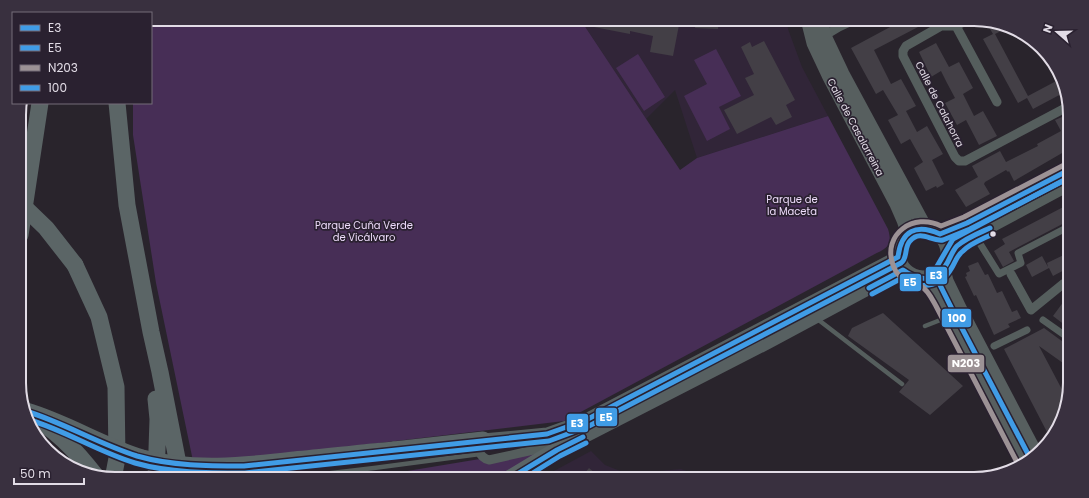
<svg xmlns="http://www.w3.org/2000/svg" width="1089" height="498" font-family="Poppins,sans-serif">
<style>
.built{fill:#312538}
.green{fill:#472e56}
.building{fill:#433f46}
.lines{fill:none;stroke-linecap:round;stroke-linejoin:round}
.service{stroke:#555e5d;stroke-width:4.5}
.pedestrian{stroke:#555e5d;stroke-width:7}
.minor{stroke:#555e5d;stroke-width:9}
.tertiary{stroke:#555e5d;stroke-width:12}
.secondary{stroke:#576061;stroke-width:13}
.primary{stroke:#575f5f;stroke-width:15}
.motorway{stroke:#5b6566;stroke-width:17}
.motorway-bridge{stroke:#5b6566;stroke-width:17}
.bus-1-casing{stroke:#2a2130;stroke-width:8}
.bus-2-casing{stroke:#2a2130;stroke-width:8}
.bus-3-casing{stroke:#2a2130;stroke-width:8}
.bus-4-casing{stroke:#2a2130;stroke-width:8}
.bus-1{stroke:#409ce6;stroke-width:5}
.bus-2{stroke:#409ce6;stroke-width:5}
.bus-3{stroke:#9c9295;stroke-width:5}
.bus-4{stroke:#409ce6;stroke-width:5}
.bus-dot{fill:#e2dce6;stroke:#2a2130;stroke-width:1.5}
.labels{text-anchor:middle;stroke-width:3.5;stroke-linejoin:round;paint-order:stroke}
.street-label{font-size:10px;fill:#e2dce6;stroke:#2a2130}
.park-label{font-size:10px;fill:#eddbfa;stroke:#2a2130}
.rim{fill:none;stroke:#e2dce6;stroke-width:2}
.line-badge{stroke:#2a2130;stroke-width:1.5}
.badge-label{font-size:11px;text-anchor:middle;font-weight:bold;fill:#fff}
</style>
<rect width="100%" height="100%" fill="#29242c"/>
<path class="built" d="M580 19H787L788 29 802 67 828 116 697 158 675 90 646 119Z
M591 451 605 465 628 474 681 469 708 479H539Z"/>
<path class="green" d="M151 19H580L680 170 697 158 828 116 888 229C893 246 887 248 873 255L564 421 219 462 193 461 156 283 133 135V103H151Z
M716 49 741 96 719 107 730 129 707 141 684 96 707 84 694 60Z
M638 54 665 97 644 111 616 68Z
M559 446 532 479H359Z"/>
<path class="building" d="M596 19H650L679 25 673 56 650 52 653 36 630 31V34L594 27Z
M697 19H719L718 29 695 28Z
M905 19H916L920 26 874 50 891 84 901 79 916 106 906 111 917 132 927 126 943 154 932 160 944 184 937 188 936 186 926 191 914 168 923 162 910 139 901 144 888 120 898 115 883 90 876 94 851 48Z
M986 22 1011 26 995 34 1028 96 1060 79 1065 92 1033 109 1027 98 1018 103 983 39 993 34Z
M764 41 795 100 786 105 792 117 776 125 771 117 737 134 724 110 754 95 745 78 754 74 741 47 750 42 752 47Z
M936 43 949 67 959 62 973 88 963 94 974 116 983 111 997 136 979 145 966 120 957 125 945 103 955 98 947 83 941 71 931 77 919 52Z
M1069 114V149L1014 181 1009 171 1008 172 1006 170 985 182 984 184 990 194 966 207 955 190 978 177 972 166 1000 151 1006 162 1038 146 1037 144 1061 131 1055 120Z
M1069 204 1070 220 1009 252 1014 261 1003 267 994 251 1005 244 1002 239Z
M1070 252V267L1053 276 1049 268 1032 277 1026 265 1042 256 1048 267 1047 263Z
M978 262 985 275 988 274 997 293 1002 291 1012 312 1017 310 1021 318 1008 324 1010 327 994 335 976 295 974 296 965 277 967 276 966 273 970 271 968 266Z
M1064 301 1070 305V329L1053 316Z
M883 313 963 386 930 415 899 392 909 380 848 336 852 328Z
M1044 328 1070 347V368L1039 346 1067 399 1063 420 1057 427 1047 432 1004 349Z
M589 468 602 479H580Z"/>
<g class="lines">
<path class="service" d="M816 318 902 384
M925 326 948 317
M281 479 374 468 480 454
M659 479C672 471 686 473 699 479"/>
<path class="pedestrian" d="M979 242 999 274 1021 263 1018 253 1070 226
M1043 320 1070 339
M994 346 1027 330"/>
<path class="minor" d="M969 19 956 26H941L906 46 903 51V56L955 157 959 161H965L1069 106
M956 26 997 102
M824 36 839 27 856 19
M1011 274 1031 310 1063 284 1070 281
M483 440C476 448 479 457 489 460L556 445"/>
<path class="tertiary" d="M940 234 967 223 1069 170
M948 259 957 245 1069 185"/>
<path class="secondary" d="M483 440 547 434 586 420 898 257
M576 441 769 342 903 270"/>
<path class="primary" d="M808 19 814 43 830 77 897 204 904 220 908 232
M820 19 824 36 842 74 925 228
M898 253a25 25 0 1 1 50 0a25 25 0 1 1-50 0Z
M943 269 946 281 960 310 1035 453
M924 279 933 288 942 302 1025 463"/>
<path class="motorway" d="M117 103 127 205 151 332 160 372 181 479
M20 235 40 103
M75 265 99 317 116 387 117 458 113 479
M156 399 158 419 156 479
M31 416C57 430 77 452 95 475
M394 450 483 440
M509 479 557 450 576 441"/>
<path class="motorway-bridge" d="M19 202 46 228 75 265
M26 411C67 423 102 446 142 458 191 471 244 466 294 460 327 457 360 453 394 450"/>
<defs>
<path id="bus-1" d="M869 288 903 270C918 281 936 283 946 265 950 259 952 251 957 246 966 238 979 233 990 228
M26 411C64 423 99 444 137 456 172 466 208 466 244 466L547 434 586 420 898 257C901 231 916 223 940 234L967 223 1069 170
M509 479 557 450 583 437"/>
<path id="bus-2" d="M872 294 902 278C919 290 940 288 951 269 955 263 957 255 963 251 971 243 983 239 993 234
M30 420C66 431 99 452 135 463 170 473 208 473 245 473L549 441 589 426 901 263C908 258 904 247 910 241 921 229 931 242 943 240L970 229 1069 178
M523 479 560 456 586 443"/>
<path id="bus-3" d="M1019 466 936 306C932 299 928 290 921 286 919 284 915 284 912 283 903 281 896 274 893 265 882 234 914 212 941 226L964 217 1066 164"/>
<path id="bus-4" d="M1029 456 954 313 939 283 936 268 953 239 1066 179"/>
</defs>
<use href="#bus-1" class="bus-1-casing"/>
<use href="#bus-2" class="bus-2-casing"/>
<use href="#bus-3" class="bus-3-casing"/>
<use href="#bus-4" class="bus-4-casing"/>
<use href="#bus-1" class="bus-1"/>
<use href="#bus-2" class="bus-2"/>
<use href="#bus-3" class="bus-3"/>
<use href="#bus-4" class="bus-4"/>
</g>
<circle class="bus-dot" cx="993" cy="234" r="3.5"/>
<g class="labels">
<g class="street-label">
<text transform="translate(940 104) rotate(63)" y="4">Calle de Calahorra</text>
<text transform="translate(856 127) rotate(62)" y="4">Calle de Casalarreina</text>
</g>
<g class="park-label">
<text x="792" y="203">Parque de<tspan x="792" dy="12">la Maceta</tspan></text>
<text x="364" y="229">Parque Cuña Verde<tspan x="364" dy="12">de Vicálvaro</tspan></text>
</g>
</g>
<path d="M0 0H1089V498H0ZM115 26H974A89 89 0 0 1 1063 115V383A89 89 0 0 1 974 472H115A89 89 0 0 1 26 383V115A89 89 0 0 1 115 26Z" fill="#39303f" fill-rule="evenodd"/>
<path class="rim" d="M115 26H974A89 89 0 0 1 1063 115V383A89 89 0 0 1 974 472H115A89 89 0 0 1 26 383V115A89 89 0 0 1 115 26Z"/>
<g class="line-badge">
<rect x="925" y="266" width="23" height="19" rx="4" fill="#409ce6"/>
<rect x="899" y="273" width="23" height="19" rx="4" fill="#409ce6"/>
<rect x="941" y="308" width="31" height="20" rx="4" fill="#409ce6"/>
<rect x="947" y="354" width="38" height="19" rx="4" fill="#9c9295"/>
<rect x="595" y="407" width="23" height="20" rx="4" fill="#409ce6"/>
<rect x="566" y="413" width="23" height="20" rx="4" fill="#409ce6"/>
</g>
<g class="badge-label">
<text x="936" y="279">E3</text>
<text x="910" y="286">E5</text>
<text x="957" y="322">100</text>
<text x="966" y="367">N203</text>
<text x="606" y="421">E5</text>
<text x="577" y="427">E3</text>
</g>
<rect x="12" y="12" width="140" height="92" fill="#2a2130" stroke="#746c79"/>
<rect x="20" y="25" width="20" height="6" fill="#409ce6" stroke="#746c79"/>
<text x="48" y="32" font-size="12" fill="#e2dce6">E3</text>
<rect x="20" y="45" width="20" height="6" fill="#409ce6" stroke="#746c79"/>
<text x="48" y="52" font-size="12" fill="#e2dce6">E5</text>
<rect x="20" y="65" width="20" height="6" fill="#9c9295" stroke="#746c79"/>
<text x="48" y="72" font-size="12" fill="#e2dce6">N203</text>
<rect x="20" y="85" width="20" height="6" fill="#409ce6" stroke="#746c79"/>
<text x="48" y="92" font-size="12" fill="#e2dce6">100</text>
<g transform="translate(1057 32) rotate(290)" stroke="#2a2130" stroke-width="3" paint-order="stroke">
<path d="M0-3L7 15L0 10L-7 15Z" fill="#e2dce6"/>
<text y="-6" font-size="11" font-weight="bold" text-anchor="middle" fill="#e2dce6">N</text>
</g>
<path d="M14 478v6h70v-6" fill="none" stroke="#e2dce6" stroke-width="2"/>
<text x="20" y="478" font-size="12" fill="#e2dce6" stroke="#2a2130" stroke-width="3" paint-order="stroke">50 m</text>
</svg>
